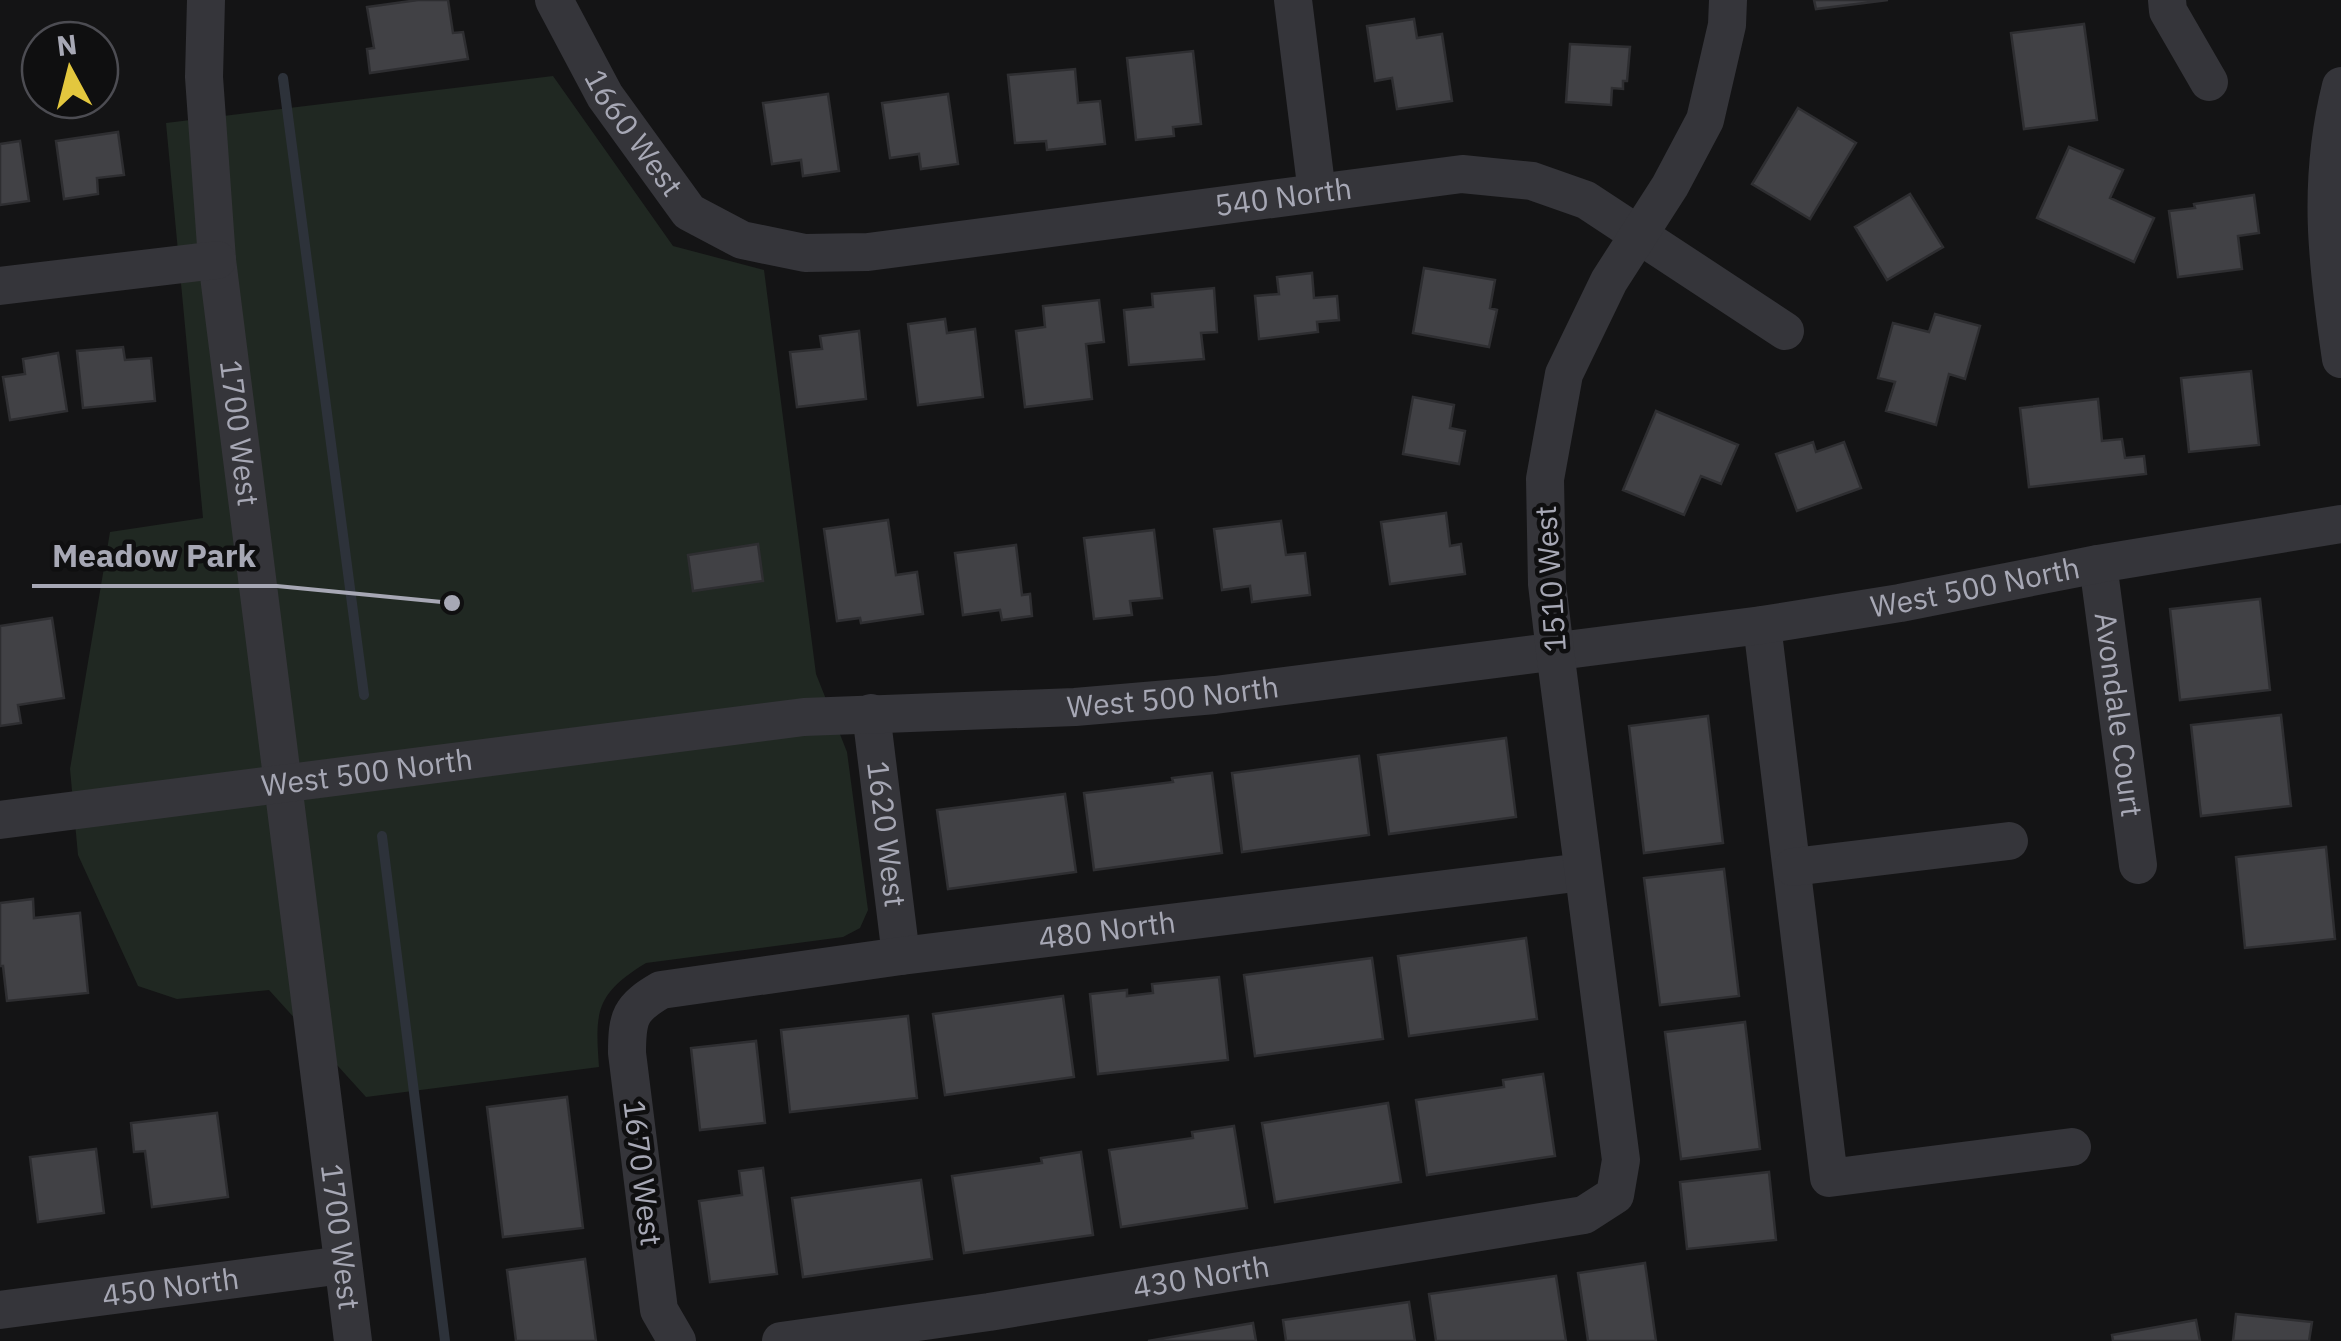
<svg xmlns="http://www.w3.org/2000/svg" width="2341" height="1341" font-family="'IBM Plex Sans',sans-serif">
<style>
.green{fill:#202822}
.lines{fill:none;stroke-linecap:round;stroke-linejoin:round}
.stream{stroke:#2d323a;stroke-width:10}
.building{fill:#414145;stroke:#2e2e31;stroke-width:2.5}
.minor{stroke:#35353a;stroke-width:38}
.labels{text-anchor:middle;stroke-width:9;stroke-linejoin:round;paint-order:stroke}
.street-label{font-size:30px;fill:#a7a8b5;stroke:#0f0f10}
.leader{fill:none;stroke:#a7a8b5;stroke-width:4}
.callout-dot{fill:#a7a8b5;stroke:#0f0f10;stroke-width:4}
.callout-label{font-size:32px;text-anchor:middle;font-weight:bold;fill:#a7a8b5;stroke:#0f0f10;stroke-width:9;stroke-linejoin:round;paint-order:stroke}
</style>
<rect width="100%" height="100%" fill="#141415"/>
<path class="green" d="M553 76 673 246 764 270 816 674 847 752 868 910 860 928 843 937 646 963C595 994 595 1012 599 1067L366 1097 269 990 177 999 138 986 78 855 70 769 110 532 203 518 166 123Z"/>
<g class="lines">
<path class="stream" d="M283 78 364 695
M382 836 445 1341"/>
</g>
<path class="building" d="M418 0H448L453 33 463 32 468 59 370 73 367 49 374 48 367 7Z
M1814 0H1888L1816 9Z
M1414 19 1417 38 1442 34 1452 101 1397 109 1392 78 1375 81 1367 26Z
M2084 24 2097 120 2024 129 2011 33Z
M1570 44 1630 47 1627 81H1623V89L1612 88 1611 105 1566 102Z
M1193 51 1201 124 1173 127 1174 136 1136 140 1127 58Z
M1075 69 1078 103 1100 101 1105 144 1047 150 1046 141 1015 143 1008 75Z
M828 94 839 171 803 176 801 160 772 164 763 103Z
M948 94 958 164 921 169 919 154 890 158 882 103Z
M1798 108 1856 143 1810 219 1752 184Z
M118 132 124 175 97 178 98 194 64 199 56 141Z
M20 141 29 201 0 205V144Z
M2069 147 2123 170 2110 198 2154 218 2134 262 2037 218Z
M1910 194 1943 247 1887 280 1855 227Z
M2254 195 2259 233 2238 236 2242 269 2178 277 2169 211 2195 208 2194 204Z
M1424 268 1495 280 1490 308 1497 310 1489 347 1413 333Z
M1312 273 1314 298 1337 296 1339 320 1317 322 1318 332 1259 339 1255 296 1279 294 1277 277Z
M1214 288 1217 332 1201 333 1204 359 1129 365 1124 310 1153 307 1152 294Z
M1099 300 1104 342 1086 344 1092 399 1025 407 1016 331 1045 327 1043 306Z
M1935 314 1980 326 1965 379 1949 374 1936 425 1886 411 1895 382 1878 378 1893 323 1929 332Z
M945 319 947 333 975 329 983 397 918 405 908 324Z
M859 331 866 399 797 407 790 352 822 349 820 336Z
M123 347 125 360 151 358 155 401 83 408 77 351Z
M58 353 67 411 10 420 3 377 25 374 23 359Z
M2251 371 2259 445 2189 452 2181 378Z
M1413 397 1454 405 1450 428 1465 431 1459 464 1403 454Z
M2098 399 2102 441 2122 439 2125 458 2144 456 2146 474 2029 487 2020 408Z
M1656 411 1738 445 1721 484 1701 476 1684 515 1623 490Z
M1813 442 1816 452 1844 442 1861 488 1797 511 1776 454Z
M1446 513 1450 546 1461 544 1465 574 1390 584 1381 522Z
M888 520 896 575 917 572 923 614 861 623 860 618 837 621 824 529Z
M1281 521 1286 555 1305 553 1310 595 1252 602 1250 586 1222 590 1214 529Z
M1154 530 1162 598 1130 601 1132 615 1094 619 1084 538Z
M758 544 763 581 693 591 688 555Z
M1016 545 1022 595 1030 594 1032 616 1002 620 1000 610 963 615 955 553Z
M2260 599 2270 690 2180 700 2170 609Z
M52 618 64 698 18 705 21 723 0 726V626Z
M2281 715 2291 806 2201 816 2191 725Z
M1708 716 1723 843 1644 853 1629 726Z
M1506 738 1516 817 1389 834 1378 755Z
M1359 756 1369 835 1242 852 1232 773Z
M1212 773 1222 853 1094 870 1084 793 1173 782 1172 778Z
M1065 794 1076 872 948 889 937 810Z
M2326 847 2335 939 2245 948 2236 857Z
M1724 869 1739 996 1660 1005 1644 878Z
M33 899 34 918 80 913 88 993 7 1001 3 966H0V903Z
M1526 938 1537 1019 1409 1036 1398 956Z
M1372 958 1383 1039 1255 1056 1244 975Z
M1219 977 1228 1060 1098 1074 1090 994 1127 990V996L1153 993 1152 984Z
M1063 996 1074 1077 945 1095 933 1014Z
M908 1016 917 1098 790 1112 781 1030Z
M1745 1022 1760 1149 1681 1159 1665 1032Z
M756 1041 765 1123 700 1130 691 1048Z
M1543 1074 1555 1156 1427 1175 1416 1100 1504 1087 1503 1080Z
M567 1097 583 1228 503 1237 487 1107Z
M1388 1103 1401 1182 1275 1202 1262 1123Z
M217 1113 228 1197 152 1207 145 1151 134 1152 131 1123Z
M1234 1126 1247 1208 1121 1227 1109 1150 1193 1138 1192 1132Z
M96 1149 104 1213 38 1222 30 1157Z
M1081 1152 1093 1235 964 1253 952 1176 1042 1163 1041 1158Z
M763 1168 777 1274 710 1282 699 1201 742 1195 739 1171Z
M1769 1172 1776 1240 1687 1249 1680 1182Z
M921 1180 932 1259 803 1277 792 1198Z
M585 1259 596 1341H516L507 1270Z
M1645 1263 1656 1341H1588L1578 1273Z
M1556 1276 1566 1341H1436L1429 1294Z
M1409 1302 1415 1341H1286L1283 1320Z
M2236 1314 2312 1322 2309 1341H2233Z
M2196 1320 2200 1341H2113L2112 1335Z
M1253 1323 1256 1341H1148Z"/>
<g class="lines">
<g class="minor">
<path id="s1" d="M206 0 204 77 217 260 353 1341"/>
<path id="s2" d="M554 0 605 96 689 212 742 240 805 253 868 252 1462 174 1532 181 1586 200 1785 331"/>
<path d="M1293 0 1317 193"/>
<path d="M2167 0 2168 11 2209 82"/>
<path d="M2341 86C2317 182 2327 263 2341 359"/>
<path d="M0 286 217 260"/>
<path id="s3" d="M2098 564 2138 865"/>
<path d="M1762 625 1829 1178 2072 1147"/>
<path id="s4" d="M871 713 901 956"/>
<path id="s5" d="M0 820 804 717 1075 707 1215 695 1762 625 1900 603 2098 564 2341 524"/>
<path d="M1793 867 2009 841"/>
<path id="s6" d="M0 1310 343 1265"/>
<path id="s7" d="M677 1341 659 1310 627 1053C627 1017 630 1008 661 990L901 956 1583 872"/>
<path id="s8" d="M781 1341 989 1312 1584 1215 1615 1195 1621 1160 1555 651 1547 584 1545 479 1564 374 1609 281 1670 186 1705 120 1727 25 1728 0"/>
</g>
</g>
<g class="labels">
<g class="street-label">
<text dy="10" stroke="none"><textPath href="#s2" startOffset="155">1660 West</textPath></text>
<text dy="10" stroke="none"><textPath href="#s2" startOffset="858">540 North</textPath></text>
<text dy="10" stroke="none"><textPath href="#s1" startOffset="435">1700 West</textPath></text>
<text transform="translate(1551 579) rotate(-94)" y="10">1510 West</text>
<text dy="10" stroke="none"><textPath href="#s5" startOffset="1990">West 500 North</textPath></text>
<text dy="10" stroke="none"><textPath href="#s5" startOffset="1180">West 500 North</textPath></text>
<text dy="10" stroke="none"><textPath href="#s3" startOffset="152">Avondale Court</textPath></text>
<text dy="10" stroke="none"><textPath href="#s5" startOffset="370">West 500 North</textPath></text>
<text dy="10" stroke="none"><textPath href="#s4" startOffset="122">1620 West</textPath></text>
<text dy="10" stroke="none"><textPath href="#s7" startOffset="822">480 North</textPath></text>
<text transform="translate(642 1173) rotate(83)" y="10">1670 West</text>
<text dy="10" stroke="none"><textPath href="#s1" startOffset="1245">1700 West</textPath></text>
<text dy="10" stroke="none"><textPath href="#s8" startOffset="425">430 North</textPath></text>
<text dy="10" stroke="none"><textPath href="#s6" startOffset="172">450 North</textPath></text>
</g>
</g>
<path class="leader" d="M452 603L277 586H32"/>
<circle class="callout-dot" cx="452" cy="603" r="10"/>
<g class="callout-label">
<text x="154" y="567">Meadow Park</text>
</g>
<g transform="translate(70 70) rotate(353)"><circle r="48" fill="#0f0f10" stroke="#4c4c52" stroke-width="2.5"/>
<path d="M0-8L18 38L0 25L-18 38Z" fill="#e3c73e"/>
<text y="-15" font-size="28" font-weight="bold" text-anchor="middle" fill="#a7a8b5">N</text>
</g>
</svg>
